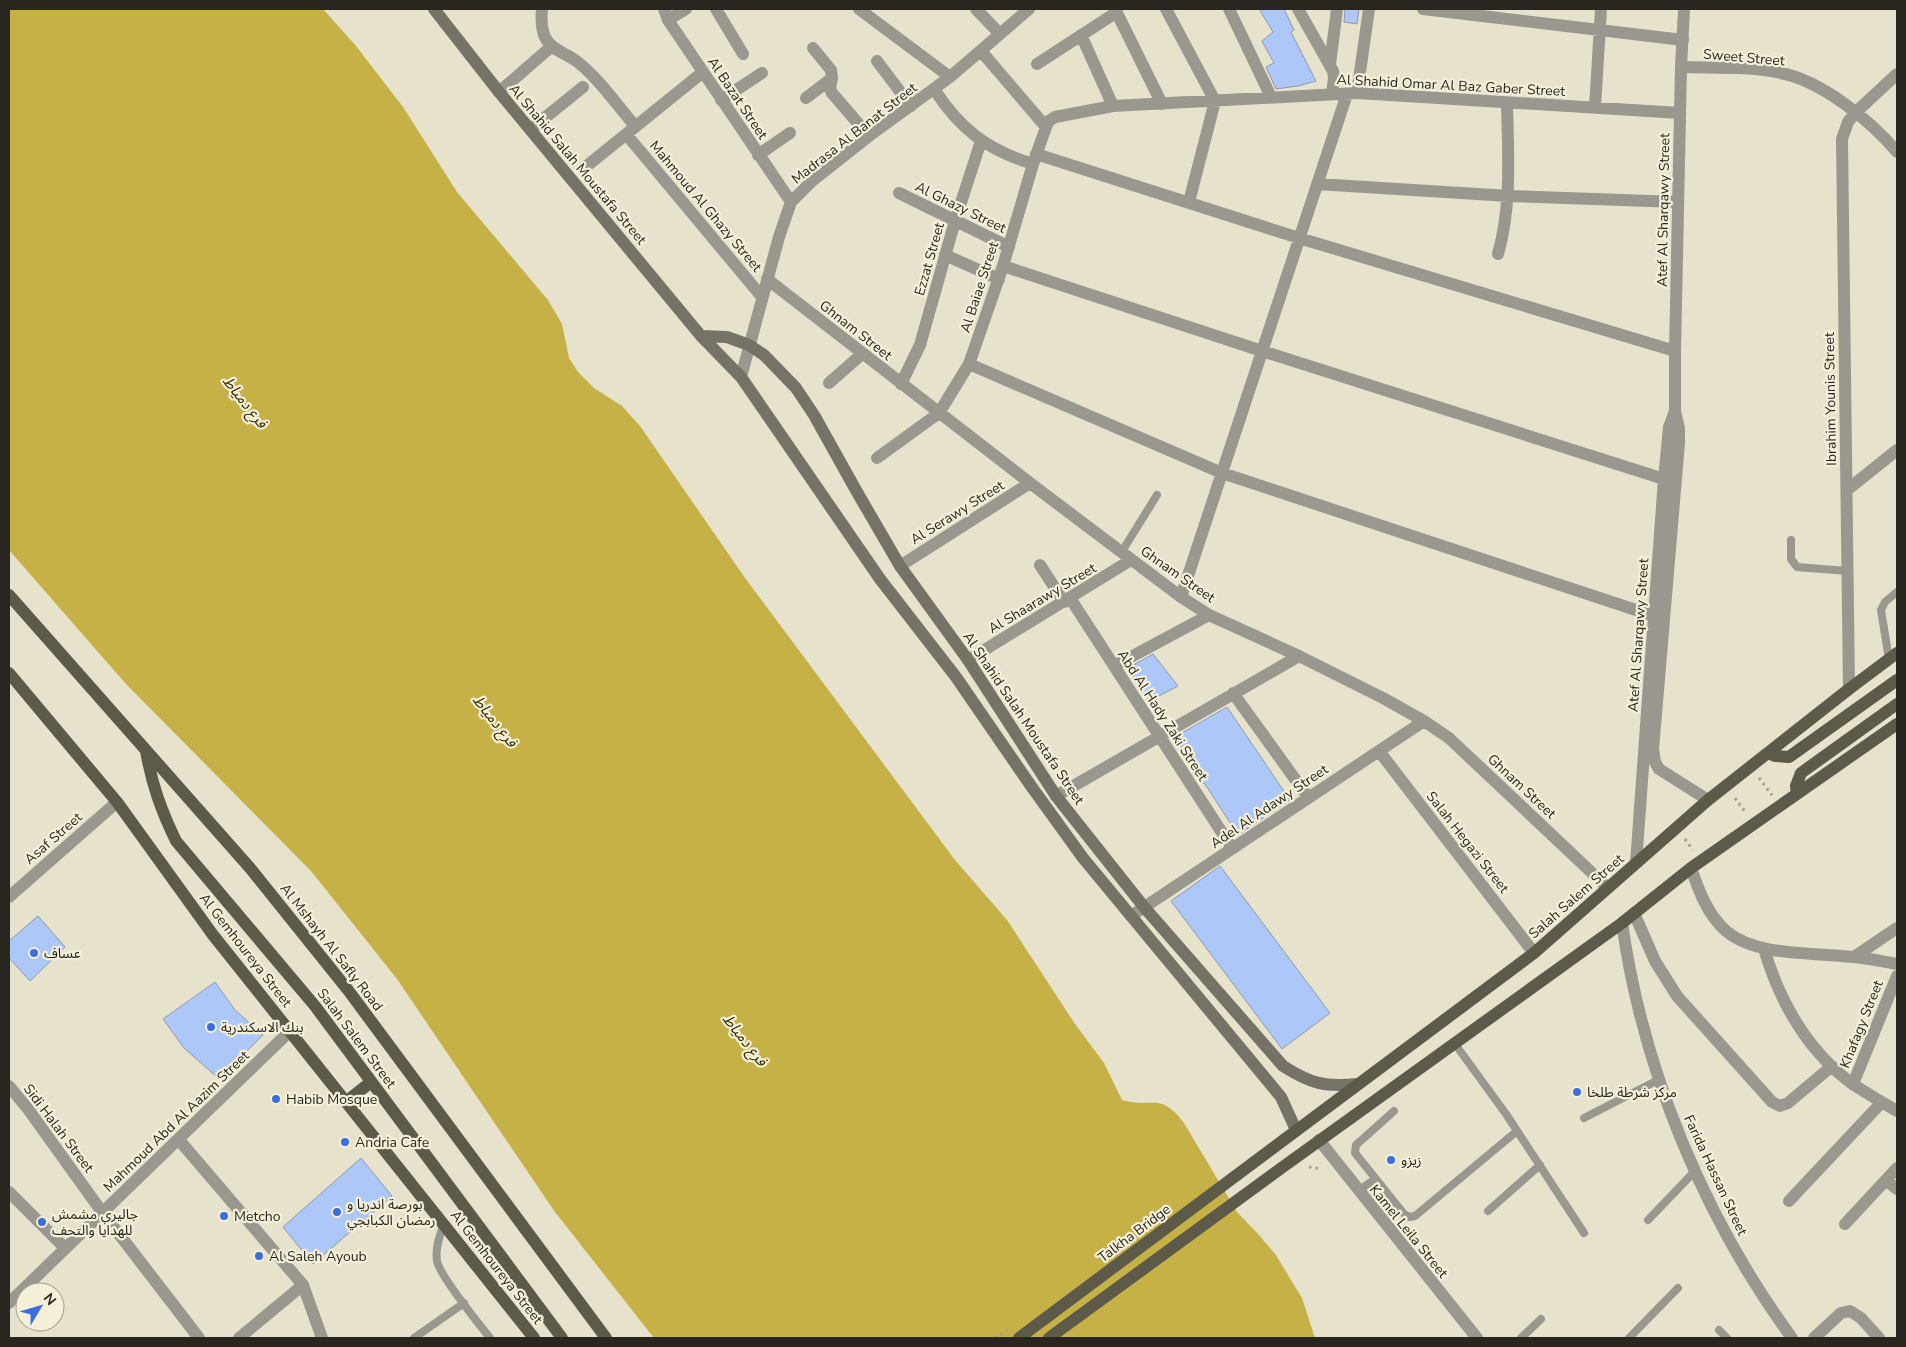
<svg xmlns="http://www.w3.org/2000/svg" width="1906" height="1347" font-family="'Nunito Sans','Noto Sans Arabic',sans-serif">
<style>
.water{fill:#c6b146}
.building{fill:#adc7f9;stroke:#9099ac}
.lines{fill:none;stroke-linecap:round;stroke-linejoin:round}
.path{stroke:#a3a08f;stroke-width:3;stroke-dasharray:2.5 4;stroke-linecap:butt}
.service{stroke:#99978e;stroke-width:8}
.minor{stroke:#99978e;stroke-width:12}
.tertiary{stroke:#99978e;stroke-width:12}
.secondary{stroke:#767366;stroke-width:12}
.primary{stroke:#5d5a4a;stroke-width:12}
.poi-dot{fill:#3a6ddd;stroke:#f4efd9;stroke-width:2}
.labels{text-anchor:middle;stroke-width:4.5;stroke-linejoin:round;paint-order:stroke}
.street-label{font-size:14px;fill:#28261e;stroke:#f4efd9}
.poi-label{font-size:14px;fill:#28261e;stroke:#f4efd9;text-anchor:start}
.water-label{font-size:15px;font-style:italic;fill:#352c00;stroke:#f4efd9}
</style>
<rect width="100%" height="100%" fill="#e6e2cc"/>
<path class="water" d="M9 9H323L356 46 403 107 457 192 548 300 562 324 569 358 578 372 594 388 622 406 640 426 745 578 955 860 1007 920 1075 1024 1104 1063 1122 1100C1153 1109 1160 1091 1184 1123L1237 1212 1259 1235 1276 1255 1291 1280 1302 1298 1315 1338H654L555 1212 397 979 311 871 126 684 9 550Z"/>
<path class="building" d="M1259 9H1284L1294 30 1291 32 1316 81 1298 86 1276 89 1266 67 1274 63 1262 41 1273 32Z
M1345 9H1359L1357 24 1344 22Z
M1153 654 1178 686 1149 701 1128 668Z
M1227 707 1290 800 1238 835 1205 784H1204L1175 737Z
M1220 866 1330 1013 1282 1049 1171 901Z
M38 916 65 947 30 981 9 958V941Z
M215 982 235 1010 263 1035 219 1079 184 1048 163 1019Z
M361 1158 392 1196 313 1264 283 1227Z"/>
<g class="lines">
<path class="path" d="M1759 778 1772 795
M1735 798 1746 813
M1685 839 1693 850
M1309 1167 1322 1169
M995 1338 1007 1330"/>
<path class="service" d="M1791 540V559L1797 567 1847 571
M1121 553 1157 495
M1889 659 1881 610 1885 602 1897 592
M1455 1044 1506 1114 1584 1233
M1394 1111 1356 1145 1355 1153 1404 1214 1409 1217 1415 1216 1517 1131
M1584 1118 1660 1079
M1358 1191 1375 1179
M1488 1211 1540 1165
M1648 1220 1695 1171
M444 1223C440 1236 435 1247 437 1261 439 1275 479 1324 490 1338
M1719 1330 1727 1338
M414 1338 464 1303
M1521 1338 1541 1319
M1629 1338 1678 1288"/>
<path class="minor" d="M542 9C541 19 541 30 546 39 552 50 565 53 575 60 598 77 616 104 635 126
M664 9 668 20 791 202
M716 9 743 54
M859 9 950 77
M976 9 1000 34
M1115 9 1162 104
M1166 9 1215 101 1189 202
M1229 9 1271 97
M1298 9 1333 71 1334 78 1332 94
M1423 9 1683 40
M668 20 686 9
M1081 35 1113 106
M813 48 831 70 832 78 830 89 832 93 869 136
M981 51 1046 127
M877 61 911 106
M1037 64 1117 12
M1330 64 1337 9
M1681 67C1713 68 1750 66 1781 73 1822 81 1871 121 1897 152
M934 89C960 129 987 150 1033 164
M499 92 552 46
M1357 93 1369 9
M806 98 832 78
M721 100 762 73
M1595 107 1601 9
M531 129 583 87
M626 134 762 297
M1036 154 1299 238 1675 351
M758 155 790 133
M588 165 703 72
M1317 184 1509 196 1678 202
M899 193 1009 247
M1498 254C1512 205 1508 153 1507 103
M945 255 999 279
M1003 266 1262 351 1664 479
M767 279 1030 483 1181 597 1209 615 1299 656 1383 698 1424 721 1449 738 1607 887
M969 364 1222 473 1654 616
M741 377 779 237 791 202 812 181 869 136 950 77 1029 9
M829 383 862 354
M901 384 920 345 955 221 981 141
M877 458 939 413 969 364 1003 266 1033 164 1046 127 1049 121 1055 117 1113 106 1357 93 1680 113
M1847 490 1897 450
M1040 565 1064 602
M900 566 1030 483
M1181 597 1347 94
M1070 598 1232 848
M968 660 1131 560
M1114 666 1209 615
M1849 689 1842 139 1848 122 1856 112 1897 74
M1233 693 1308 797
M1379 751 1534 953
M1056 796 1299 656
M1691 868C1699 891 1707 914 1726 931 1757 957 1813 952 1852 957 1867 958 1882 961 1897 964
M9 897 117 802
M1634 913 1655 961 1677 996 1772 1102 1780 1106 1788 1103 1832 1066
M1131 916 1424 721
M1622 923C1643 1071 1704 1218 1792 1338
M1764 949C1780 1002 1808 1052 1854 1085 1868 1094 1883 1103 1897 1111
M1854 957 1897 928
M1853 1084 1897 976
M9 1086 28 1109 102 1212 199 1338
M1886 1180 1897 1189
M9 1192 65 1248
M1789 1201 1882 1102
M1845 1224 1897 1168
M239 1338 303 1285
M1814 1338 1841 1313 1850 1311 1861 1318 1879 1338"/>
<path class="tertiary" d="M1684 9 1681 67 1675 351V411L1679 428V443L1653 749 1655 762 1659 769 1708 800
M1636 863 1664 479 1669 427 1675 411
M179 1140 303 1285 322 1338
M1319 1140 1477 1338
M9 1303 290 1031"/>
<path class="secondary" d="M434 9 499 92 701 336 741 377 880 579 956 677 1031 786 1083 858 1281 1097 1296 1130
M701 336 727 337 749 345 764 355 796 388 814 415 857 492 900 566 968 660 1056 796 1144 907 1283 1066C1311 1084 1325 1087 1357 1084"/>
<path class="primary" d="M9 595 250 868 348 990 606 1338
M9 673 117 802 213 935 534 1338
M146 751C152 785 161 810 176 841L315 1006 562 1338
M1768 753 1775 756 1789 757 1897 680
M1797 794 1796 786 1801 773 1897 704
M347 1101 371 1082
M1019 1338 1534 953 1708 800 1849 689 1897 653
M1049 1338 1280 1169 1622 923 1691 868 1897 724"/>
</g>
<g class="poi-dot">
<circle cx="34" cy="953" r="5"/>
<circle cx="211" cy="1027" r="5"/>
<circle cx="1577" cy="1092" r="5"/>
<circle cx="276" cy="1099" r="5"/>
<circle cx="345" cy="1142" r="5"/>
<circle cx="1391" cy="1160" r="5"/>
<circle cx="337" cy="1212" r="5"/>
<circle cx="224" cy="1216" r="5"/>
<circle cx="42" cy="1222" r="5"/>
<circle cx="259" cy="1256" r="5"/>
</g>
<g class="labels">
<g class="street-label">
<text transform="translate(1744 57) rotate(5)" y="5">Sweet Street</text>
<text transform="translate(1451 85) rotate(3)" y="5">Al Shahid Omar Al Baz Gaber Street</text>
<text transform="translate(738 98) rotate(56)" y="5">Al Bazat Street</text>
<text transform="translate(854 133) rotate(-38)" y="5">Madrasa Al Banat Street</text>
<text transform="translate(578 164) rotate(50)" y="5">Al Shahid Salah Moustafa Street</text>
<text transform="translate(706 206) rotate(50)" y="5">Mahmoud Al Ghazy Street</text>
<text transform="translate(961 207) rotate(26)" y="5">Al Ghazy Street</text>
<text transform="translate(1663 210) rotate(-89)" y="5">Atef Al Sharqawy Street</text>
<text transform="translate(929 259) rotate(-74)" y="5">Ezzat Street</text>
<text transform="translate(979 287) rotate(-72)" y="5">Al Baiae Street</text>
<text transform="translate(856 330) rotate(38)" y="5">Ghnam Street</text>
<text transform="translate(1830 399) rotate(-91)" y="5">Ibrahim Younis Street</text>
<text transform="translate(957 512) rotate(-32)" y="5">Al Serawy Street</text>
<text transform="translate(1178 574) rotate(35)" y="5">Ghnam Street</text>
<text transform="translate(1042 598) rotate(-31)" y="5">Al Shaarawy Street</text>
<text transform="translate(1638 635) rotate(-86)" y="5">Atef Al Sharqawy Street</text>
<text transform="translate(1163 715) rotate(57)" y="5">Abd Al Hady Zaki Street</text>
<text transform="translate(1024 718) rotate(56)" y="5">Al Shahid Salah Moustafa Street</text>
<text transform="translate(1522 786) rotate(43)" y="5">Ghnam Street</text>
<text transform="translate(1269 806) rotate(-34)" y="5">Adel Al Adawy Street</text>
<text transform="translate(53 838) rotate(-41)" y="5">Asaf Street</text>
<text transform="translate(1468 842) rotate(52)" y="5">Salah Hegazi Street</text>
<text transform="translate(1576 896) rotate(-41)" y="5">Salah Salem Street</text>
<text transform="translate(332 947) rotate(52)" y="5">Al Mshayh Al Safly Road</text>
<text transform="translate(246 950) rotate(52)" y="5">Al Gemhoureya Street</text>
<text transform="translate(1861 1024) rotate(-68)" y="5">Khafagy Street</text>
<text transform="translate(357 1038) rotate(53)" y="5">Salah Salem Street</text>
<text transform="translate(176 1121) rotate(-44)" y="5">Mahmoud Abd Al Aazim Street</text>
<text transform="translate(59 1128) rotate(53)" y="5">Sidi Halah Street</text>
<text transform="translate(1716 1175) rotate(65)" y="5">Farida Hassan Street</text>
<text transform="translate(1409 1231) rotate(51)" y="5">Kamel Leila Street</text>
<text transform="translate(1134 1233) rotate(-37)" y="5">Talkha Bridge</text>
<text transform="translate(497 1267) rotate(52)" y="5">Al Gemhoureya Street</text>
</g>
<g class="poi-label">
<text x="44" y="958">عساف</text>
<text x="221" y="1032">بنك الاسكندرية</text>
<text x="1587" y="1097">مركز شرطة طلخا</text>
<text x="286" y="1104">Habib Mosque</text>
<text x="355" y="1147">Andria Cafe</text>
<text x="1401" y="1165">زيزو</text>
<text x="347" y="1209">بورصة اندريا و<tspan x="347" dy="16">رمضان الكبابجي</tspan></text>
<text x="52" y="1219">جاليري مشمش<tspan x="52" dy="16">للهدايا والتحف</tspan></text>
<text x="234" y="1221">Metcho</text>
<text x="269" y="1261">Al Saleh Ayoub</text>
</g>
<g class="water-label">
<text transform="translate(245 402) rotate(52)" y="5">فرع دمياط</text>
<text transform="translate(495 721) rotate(52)" y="5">فرع دمياط</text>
<text transform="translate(745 1040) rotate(52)" y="5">فرع دمياط</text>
</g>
</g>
<rect width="1906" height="1347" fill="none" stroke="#28261e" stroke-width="20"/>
<g transform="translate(40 1307) rotate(52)"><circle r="24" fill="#f4efd9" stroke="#a29f8e"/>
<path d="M0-4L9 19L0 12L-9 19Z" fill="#3a6ddd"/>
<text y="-8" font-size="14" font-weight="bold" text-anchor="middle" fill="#28261e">N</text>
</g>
</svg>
